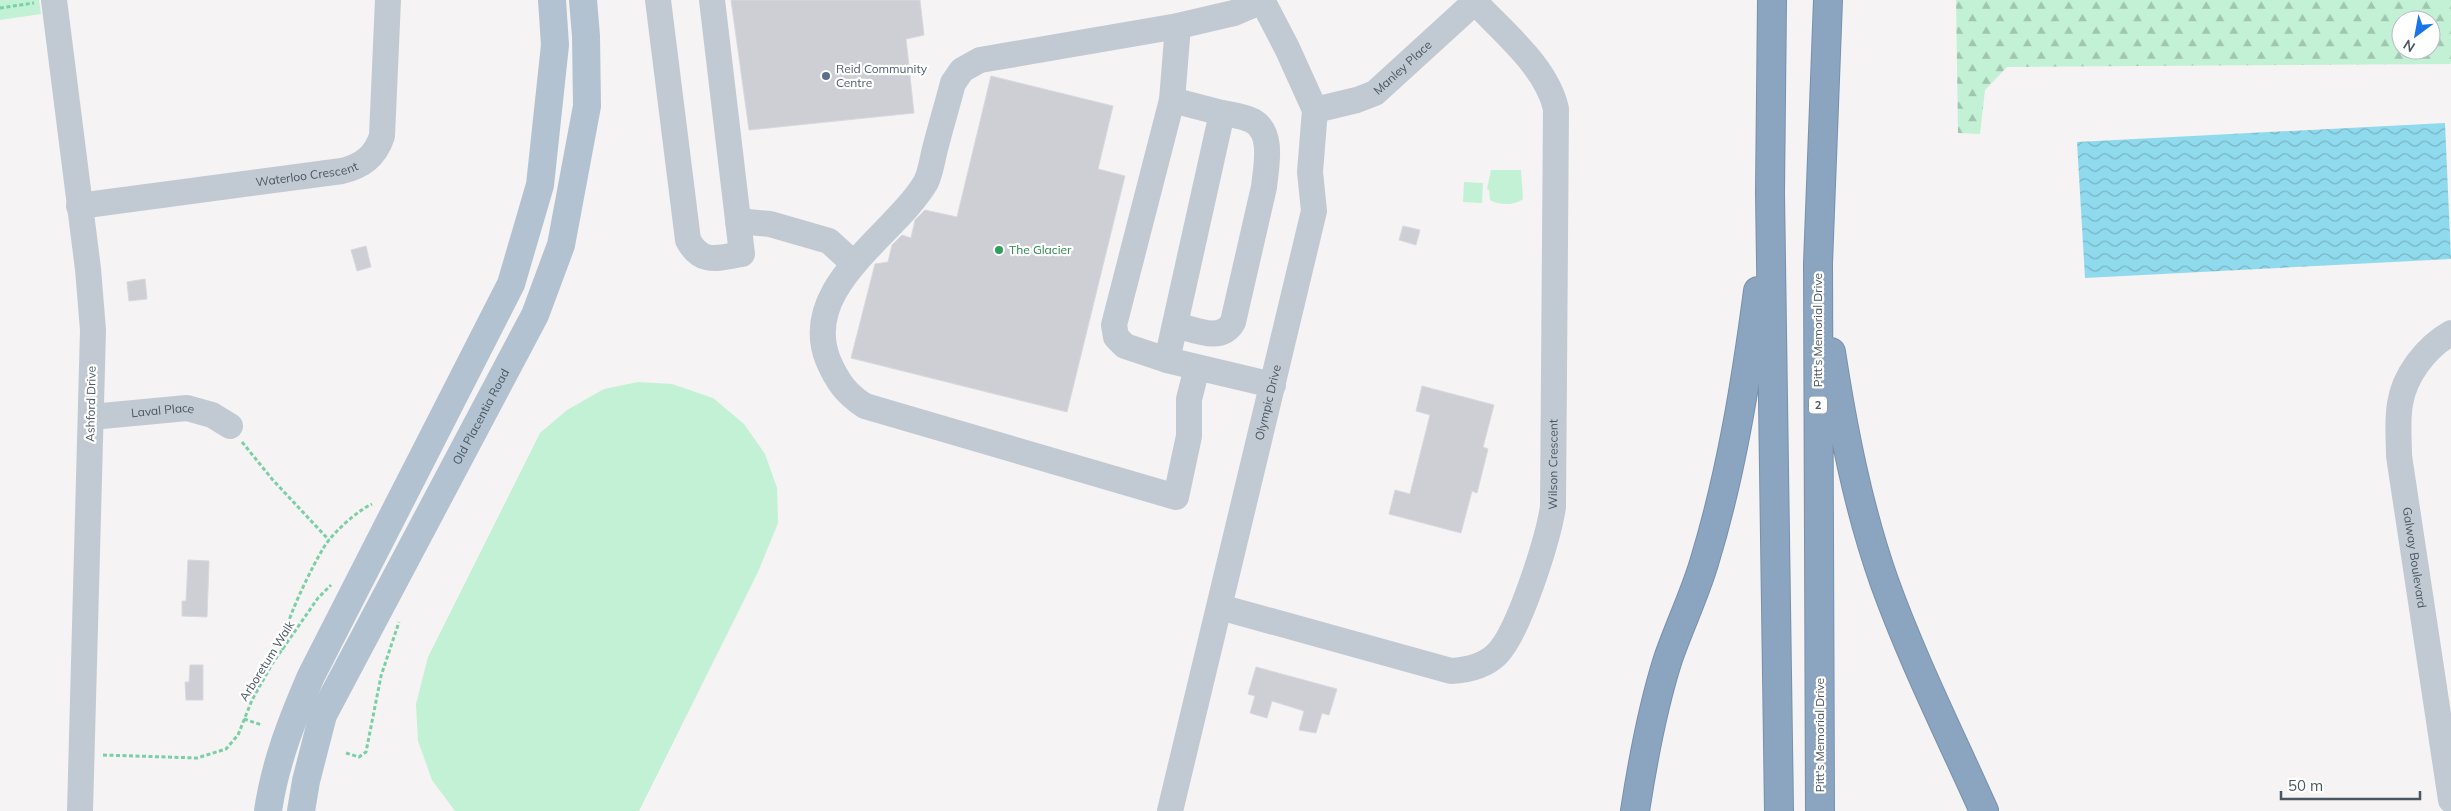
<svg xmlns="http://www.w3.org/2000/svg" width="2451" height="811" font-family="Mulish,sans-serif">
<style>
.forest{fill:url(#forest-firs);fill-rule:evenodd}
.park{fill:#c3f1d5}
.water{fill:url(#water-waves)}
.building{fill:#cdcfd5;stroke:#d7d9de}
.lines{fill:none;stroke-linecap:round;stroke-linejoin:round}
.highway-casing{stroke:#7690ad;stroke-width:30}
.path{stroke:#7ad0a6;stroke-width:3;stroke-dasharray:4 2.5;stroke-linecap:butt}
.minor{stroke:#c1cad2;stroke-width:26}
.major{stroke:#b3c2d1;stroke-width:28}
.highway{stroke:#8ba5c1;stroke-width:28}
.service-dot{fill:#5c6f8a;stroke:#fff;stroke-width:2}
.leisure-dot{fill:#2e9e5b;stroke:#fff;stroke-width:2}
.labels{text-anchor:middle;stroke-width:4.5;stroke-linejoin:round;paint-order:stroke}
.shield{fill:#fff;stroke:#808990;stroke-width:1}
.shield-label{font-size:11px;font-weight:bold;fill:#4a5661}
.street-label{font-size:12px;fill:#4a5661;stroke:#fff}
.service-label{font-size:12px;fill:#4e5e75;stroke:#fff;text-anchor:start}
.leisure-label{font-size:12px;fill:#27864d;stroke:#fff;text-anchor:start}
</style>
<defs>
<pattern id="forest-firs" width="22" height="20" patternUnits="userSpaceOnUse" patternTransform="scale(1.25)"><rect width="22" height="20" fill="#c3f1d5"/><path d="M5 1l3.5 6h-7zM16 11l3.5 6h-7z" fill="#a0c6b0"/></pattern>
<pattern id="water-waves" width="16" height="10" patternUnits="userSpaceOnUse" patternTransform="scale(1.25)"><rect width="16" height="10" fill="#90daee"/><path d="M0 5q4-4 8 0t8 0" fill="none" stroke="#78b4c4"/></pattern>
</defs>
<rect width="100%" height="100%" fill="#f5f3f3"/>
<path class="forest" d="M1956 0H2451V64L2007 67 1985 90 1980 134 1958 133ZM2401 20H2431V50H2401Z"/>
<path class="park" d="M0 0H39L41 14 0 20Z
M1491 170H1521L1523 199C1515 206 1498 205 1490 200L1489 190 1487 189Z
M1464 182 1483 183 1482 203 1463 202Z
M638 382 672 384 713 398 744 424 765 454 777 488 778 523 758 572 639 811H455L432 780 418 741 416 704 428 657 540 433 567 410 604 389Z"/>
<path class="water" d="M2445 123 2451 259 2085 278 2077 142Z"/>
<path class="building" d="M731 0H920L924 35 906 39 914 113 749 130Z
M991 76 1113 106 1098 169 1125 176 1067 412 851 358 875 264 888 262 892 245 902 235 911 238 915 220 925 210 957 217Z
M1403 226 1420 230 1416 245 1399 240Z
M366 246 371 267 357 271 351 250Z
M145 279 147 299 129 301 127 282Z
M1422 386 1494 405 1483 447 1488 449 1477 493 1472 491 1461 533 1389 514 1395 490 1410 494 1430 415 1416 411Z
M188 560 209 561 207 617 182 616V601H186Z
M190 665H203V700H186L185 682H189Z
M1256 667 1337 689 1329 715 1322 713 1316 733 1299 730 1304 711 1272 701 1267 718 1250 713 1255 696 1248 694Z"/>
<g class="lines">
<defs>
<path id="highway" d="M1772 0 1770 193 1779 811
M1831 352C1843 430 1858 507 1884 581 1912 659 1950 735 1984 811
M1635 811C1643 759 1652 709 1668 659 1679 627 1694 596 1704 563 1731 475 1746 382 1758 291
M1820 811 1818 264 1828 0"/>
</defs>
<use href="#highway" class="highway-casing"/>
<path class="path" d="M0 8 34 3
M242 442 272 479 329 540
M283 650C278 634 315 560 326 544 336 530 357 511 372 504
M244 719 262 725
M346 753 359 757 366 752 381 676 399 622
M103 755 197 758 226 749 238 735 252 700 272 664 318 598 331 585"/>
<g class="minor">
<path d="M54 0 88 269 93 330 80 811"/>
<path d="M658 0 688 240C701 265 718 258 742 254L712 0"/>
<path d="M1178 26 1172 100 1114 325 1116 337 1125 346 1167 360 1273 385"/>
<path d="M1172 100 1222 113"/>
<path id="s1" d="M1315 110 1357 100 1375 93 1477 0"/>
<path id="s2" d="M79 206 342 171C362 166 375 157 382 136L388 0"/>
<path d="M738 221 770 224 829 241 853 263"/>
<path id="s3" d="M2451 333C2426 347 2404 376 2400 404 2397 421 2399 439 2399 456L2451 800"/>
<path d="M1167 360 1222 113C1232 115 1244 116 1253 121 1274 133 1266 167 1264 187L1233 322C1221 343 1196 330 1175 325"/>
<path d="M1197 368 1189 399V436L1176 497 865 406C846 394 837 381 828 360 799 287 895 235 926 182 930 174 932 162 934 153 940 129 947 106 953 83L962 70 980 60 1178 26 1234 13 1262 1"/>
<path id="s4" d="M91 417 187 408 212 415 230 426"/>
<path id="s5" d="M1220 607 1451 671C1468 670 1485 666 1497 654 1519 632 1548 539 1553 507L1556 109C1547 67 1503 32 1475 2"/>
<path id="s6" d="M1170 811 1314 211 1310 172 1315 110 1287 48 1262 0"/>
</g>
<g class="major">
<path d="M268 811C275 763 292 720 311 676L511 284 540 185 555 45 552 0"/>
<path id="s7" d="M301 811 306 781 323 715 535 315 561 245 587 106 586 36 583 0"/>
</g>
<use href="#highway" class="highway"/>
</g>
<circle class="service-dot" cx="826" cy="76" r="5"/>
<circle class="leisure-dot" cx="999" cy="250" r="5"/>
<g class="labels">
<rect class="shield" x="1809" y="396.5" width="18" height="17" rx="4"/>
<g class="shield-label">
<text x="1818" y="409">2</text>
</g>
<g class="street-label">
<text dy="4" stroke="none"><textPath href="#s1" startOffset="100">Manley Place</textPath></text>
<text dy="4" stroke="none"><textPath href="#s2" startOffset="230">Waterloo Crescent</textPath></text>
<text transform="translate(1818 330) rotate(-90)" y="4">Pitt's Memorial Drive</text>
<text dy="4" stroke="none"><textPath href="#s6" startOffset="420">Olympic Drive</textPath></text>
<text transform="translate(91 404) rotate(-89)" y="4">Ashford Drive</text>
<text dy="4" stroke="none"><textPath href="#s4" startOffset="72">Laval Place</textPath></text>
<text dy="4" stroke="none"><textPath href="#s7" startOffset="436">Old Placentia Road</textPath></text>
<text dy="4" stroke="none"><textPath href="#s5" startOffset="491">Wilson Crescent</textPath></text>
<text dy="4" stroke="none"><textPath href="#s3" startOffset="245">Galway Boulevard</textPath></text>
<text transform="translate(267 661) rotate(-58)" y="4">Arboretum Walk</text>
<text transform="translate(1820 735) rotate(-90)" y="4">Pitt's Memorial Drive</text>
</g>
<g class="service-label">
<text x="836" y="73">Reid Community<tspan x="836" dy="14">Centre</tspan></text>
</g>
<g class="leisure-label">
<text x="1009" y="254">The Glacier</text>
</g>
</g>
<g transform="translate(2416 35) rotate(212)"><circle r="24" fill="#ffffff" stroke="#b7bbc0"/>
<path d="M0-4L9 19L0 12L-9 19Z" fill="#1a73e8"/>
<text y="-8" font-size="14" font-weight="bold" text-anchor="middle" fill="#4a5661">N</text>
</g>
<path d="M2281 791v8h139v-8" fill="none" stroke="#4a5661" stroke-width="2.5"/>
<text x="2288" y="791" font-size="15" fill="#4a5661" stroke="#ffffff" stroke-width="4" paint-order="stroke">50 m</text>
</svg>
